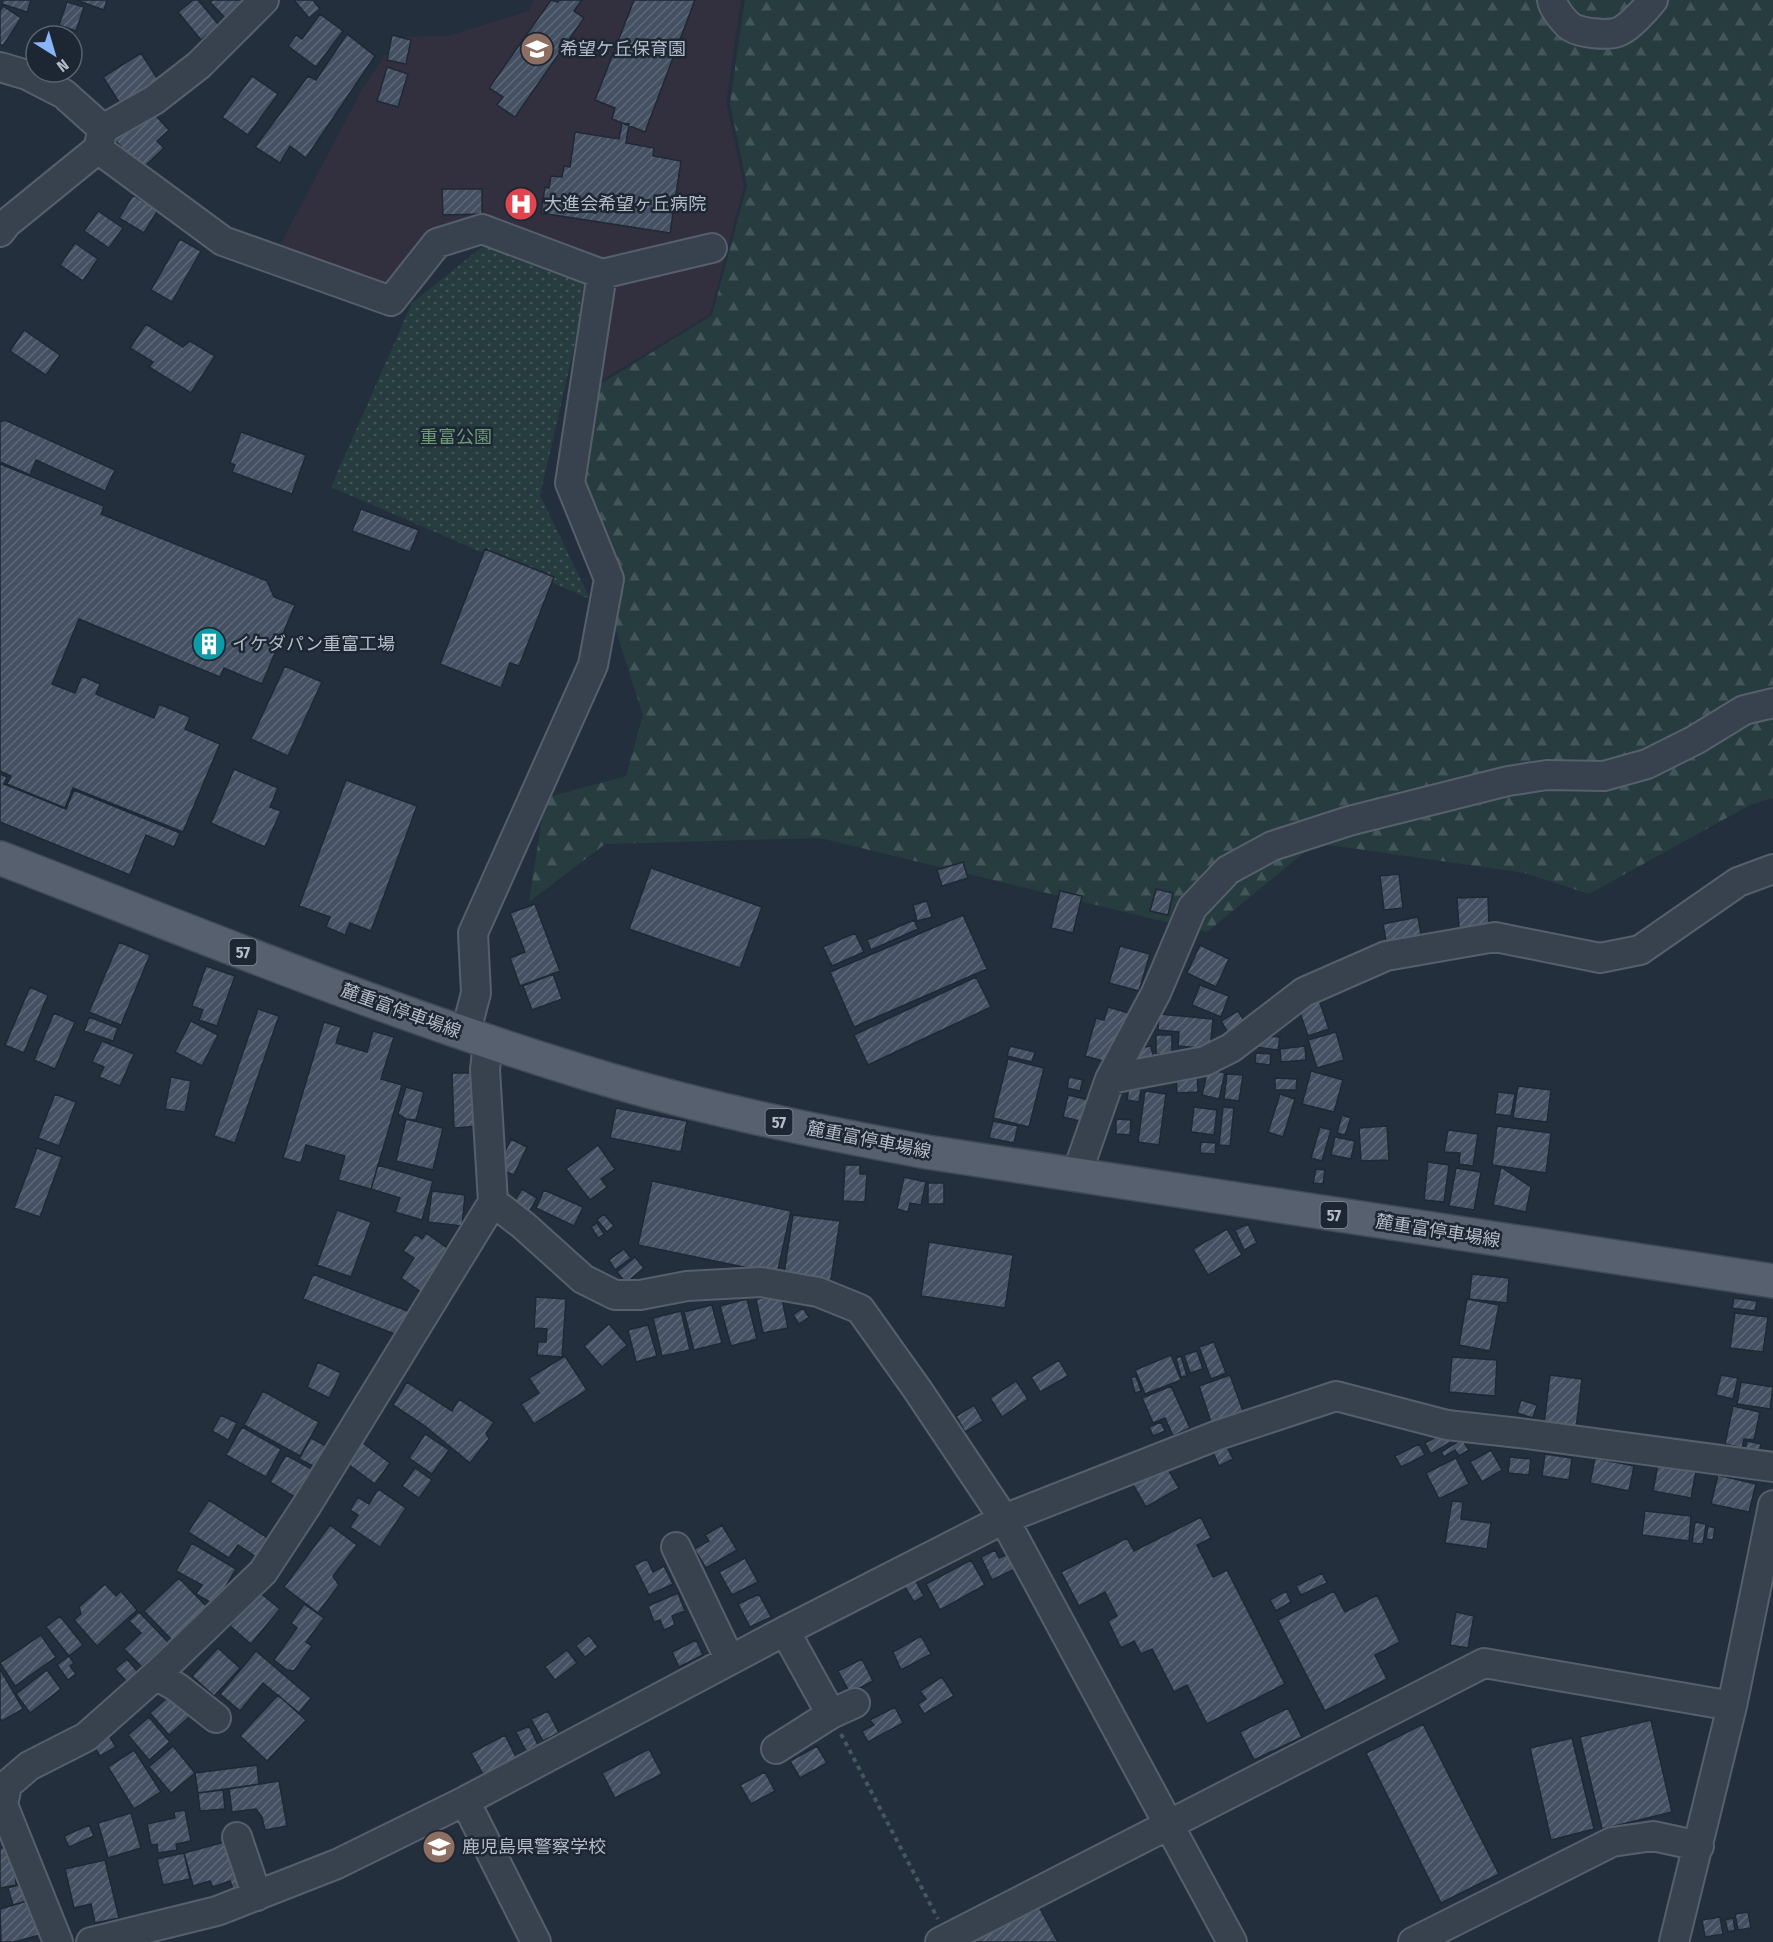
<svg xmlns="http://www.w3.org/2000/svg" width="1773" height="1942" font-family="'Fira Sans Condensed','Noto Sans JP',sans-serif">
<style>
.medical{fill:#32303f}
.forest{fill:url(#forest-firs)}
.park{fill:url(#park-dots)}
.building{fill:url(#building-hatch);stroke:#1f2835;stroke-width:1.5}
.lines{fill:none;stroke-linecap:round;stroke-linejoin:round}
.minor-casing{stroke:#565f6c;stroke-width:32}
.major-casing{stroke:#414a57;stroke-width:36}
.path{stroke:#44595c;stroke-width:4;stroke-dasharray:4.5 4.5;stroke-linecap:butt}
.minor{stroke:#38414e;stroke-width:28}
.major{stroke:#56606e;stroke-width:33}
.labels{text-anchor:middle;stroke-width:5;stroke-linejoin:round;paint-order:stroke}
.shield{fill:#1d2633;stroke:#878f9c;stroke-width:1.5}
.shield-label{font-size:16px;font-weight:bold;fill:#b4bcc9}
.poi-label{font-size:18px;fill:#b4bcc9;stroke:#1d2633;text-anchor:start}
.park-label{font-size:18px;fill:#6b9a76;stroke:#1d2633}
.street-label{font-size:18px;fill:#b4bcc9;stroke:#1d2633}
</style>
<defs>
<pattern id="forest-firs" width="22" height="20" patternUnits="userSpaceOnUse" patternTransform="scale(1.5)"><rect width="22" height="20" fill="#263c3f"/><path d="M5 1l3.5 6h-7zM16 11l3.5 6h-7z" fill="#435659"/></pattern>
<pattern id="park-dots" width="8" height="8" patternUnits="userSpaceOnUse" patternTransform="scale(1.5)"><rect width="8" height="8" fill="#263c3f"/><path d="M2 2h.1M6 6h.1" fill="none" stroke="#435659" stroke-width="1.8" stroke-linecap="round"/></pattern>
<pattern id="building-hatch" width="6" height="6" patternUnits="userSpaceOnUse" patternTransform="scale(1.5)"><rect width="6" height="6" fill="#455162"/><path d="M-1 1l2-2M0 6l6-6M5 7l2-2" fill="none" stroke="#5d6877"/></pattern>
</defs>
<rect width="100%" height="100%" fill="#242f3e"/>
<path class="medical" d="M533 0H741L726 102 744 186 710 314 584 391 606 268 483 221 388 295 280 245 364 86 398 37 448 36 529 11Z"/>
<path class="forest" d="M745 0H1773V798L1750 805 1589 894 1525 873 1316 843 1207 932 820 838 605 844 529 902 545 798 626 776 643 715 583 528 580 397 712 315 747 186 730 103Z"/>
<path class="park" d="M486 244 589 283 540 495 590 599 331 487 412 303Z"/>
<path class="building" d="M3 0H31L27 12 2 4Z
M76 0H107L104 10Z
M193 0H198L219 25 201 40 178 12Z
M212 0H253L229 22 210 2Z
M294 0H313L320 9 309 18Z
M551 0 558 2 559 0H582L574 11 584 18 515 117 497 105 503 97 489 88Z
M634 0H695L645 132 612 119 615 108 595 100Z
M67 2 84 7 76 31 59 25Z
M3 6 21 18 3 46 0 44V11Z
M320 14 343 31 316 67 288 46 296 35 302 39Z
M347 34 375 56 306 158 290 146 280 163 255 147 308 76 316 80Z
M392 35 411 40 406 64 387 60Z
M141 53 162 86 126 113 103 77Z
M387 67 408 74 398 107 377 101Z
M252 76 278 94 248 135 222 117Z
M149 108 169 130 157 141 164 148 142 169 112 137Z
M622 123 629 124 626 143 654 148 653 156 681 161 670 233 541 213 545 187 549 188 551 176 562 177 564 166 570 167 575 132 619 139Z
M442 189H482V214L443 215Z
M133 195 158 210 144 233 119 218Z
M98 211 123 228 109 248 84 231Z
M180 239 201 251 172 302 151 290Z
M75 243 98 259 83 281 60 265Z
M146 324 183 347 190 341 215 356 191 393 149 367 153 362 130 348Z
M24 330 60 355 46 375 10 351Z
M5 420 115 470 105 491 36 460 30 475 0 462V422Z
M241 432 306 455 292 494 232 472 235 465 230 463Z
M0 464 104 506 101 514 267 581 274 597 295 605 262 684 224 668 220 677 79 619 52 684 75 693 82 676 100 684 96 694 154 718 159 704 190 717 185 729 220 744 183 832 73 788 65 808 7 784 11 776 0 771Z
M361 509 419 530 410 552 352 531Z
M485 549 554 577 519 666 510 663 501 688 440 664Z
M285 666 322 682 288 756 251 739Z
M234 769 278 788 270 807 281 811 265 847 211 823Z
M0 774 7 777 4 784 66 809 74 790 180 833 174 847 146 835 130 875 0 822Z
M346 780 417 806 371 931 350 923 345 935 326 927 330 917 299 906Z
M963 862 968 878 942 886 937 870Z
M651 868 762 907 740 968 629 929Z
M1399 874 1403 908 1384 910 1380 876Z
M1156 889 1173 893 1168 915 1150 911Z
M1060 891 1082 896 1073 933 1051 928Z
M1488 897 1489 927 1459 928 1457 898Z
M927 901 932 917 917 921 913 905Z
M535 904 560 971 520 986 510 958 525 952 510 913Z
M963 915 987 969 854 1027 830 972Z
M1418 917 1423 946 1388 952 1383 924Z
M914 920 918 929 871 950 867 940Z
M855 933 864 952 832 966 823 947Z
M119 942 150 955 121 1025 89 1012Z
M1200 945 1229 959 1216 987 1187 973Z
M1120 946 1150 954 1139 991 1109 983Z
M206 966 235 976 217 1026 199 1020 203 1010 192 1006Z
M553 974 562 999 532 1010 523 986Z
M976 977 991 1007 868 1065 854 1035Z
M1200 985 1229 996 1221 1017 1192 1005Z
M30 987 48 995 24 1053 5 1045Z
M1319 1000 1329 1029 1308 1036 1298 1007Z
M1108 1007 1129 1013 1114 1064 1085 1056 1096 1018 1104 1020Z
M258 1009 279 1016 235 1143 214 1136Z
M1238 1011 1247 1025 1230 1036 1221 1021Z
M54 1013 75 1022 55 1069 34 1060Z
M1159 1014 1213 1019 1210 1049 1178 1046 1179 1032 1158 1030Z
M89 1017 118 1028 113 1041 84 1031Z
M191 1021 218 1035 202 1066 175 1052Z
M324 1022 341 1027 336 1043 367 1052 373 1031 394 1037 381 1079 402 1085 371 1189 338 1180 345 1156 306 1145 301 1163 283 1158Z
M1336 1032 1344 1060 1317 1068 1308 1040Z
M1156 1035H1172V1054H1156Z
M1257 1035 1280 1037 1278 1050 1256 1047Z
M102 1041 134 1054 120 1086 99 1077 104 1067 92 1062Z
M1010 1046 1035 1052 1032 1062 1007 1056Z
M1151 1046 1154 1060 1136 1064 1134 1049Z
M1305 1046 1306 1060 1281 1062 1280 1049Z
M1256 1053 1271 1054 1270 1065 1255 1063Z
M1008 1059 1044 1068 1029 1127 993 1118Z
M1208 1069 1225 1073 1219 1099 1202 1095Z
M1311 1071 1343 1080 1334 1112 1302 1104Z
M1197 1072 1198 1092 1177 1093 1176 1073Z
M452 1073H478L480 1126 454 1128Z
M1227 1074 1243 1075 1239 1101 1224 1099Z
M171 1077 191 1081 185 1112 165 1109Z
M1069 1077 1083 1080 1080 1091 1067 1088Z
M1275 1078 1297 1079 1296 1090H1275Z
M1518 1086 1551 1090 1547 1122 1513 1118Z
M406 1087 424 1092 416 1120 406 1119 398 1114Z
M1129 1087 1141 1089 1139 1102 1127 1100Z
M1145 1091 1166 1094 1159 1145 1138 1142Z
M1498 1092 1515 1094 1511 1116 1495 1114Z
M55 1094 76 1102 59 1146 38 1138Z
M1280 1094 1295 1099 1283 1137 1268 1132Z
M1068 1095 1089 1100 1084 1122 1063 1117Z
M1194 1107 1217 1110 1214 1135 1191 1132Z
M1223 1107 1234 1108 1230 1146 1219 1145Z
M616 1108 687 1121 681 1152 610 1138Z
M1342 1115 1351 1118 1345 1135 1337 1133Z
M406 1119 443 1128 433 1170 396 1161Z
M1116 1119 1131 1120 1130 1135 1116 1134Z
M993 1121 1018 1126 1014 1143 989 1138Z
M1387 1126 1389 1160 1361 1161 1359 1128Z
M1497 1126 1551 1133 1546 1173 1492 1165Z
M1320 1127 1331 1130 1322 1161 1311 1158Z
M1448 1130 1478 1134 1473 1166 1459 1164 1460 1153 1444 1152Z
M1335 1137 1355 1141 1351 1159 1331 1155Z
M511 1139 527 1147 514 1175 497 1168Z
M1201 1142 1216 1143 1215 1154 1200 1153Z
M598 1145 615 1169 601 1179 607 1187 590 1200 566 1169Z
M37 1148 62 1157 40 1217 14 1208Z
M1428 1162 1449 1165 1444 1202 1424 1200Z
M378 1165 433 1181 422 1220 395 1212 400 1198 371 1189Z
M845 1165H860V1174H867L865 1202 843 1201Z
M1501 1167 1531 1187 1526 1212 1493 1205Z
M1456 1168 1481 1172 1474 1210 1449 1206Z
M1316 1169 1325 1170 1323 1184 1313 1183Z
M904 1177 926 1182 921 1205 910 1203 908 1212 897 1209Z
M652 1181 791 1211 777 1274 638 1245Z
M928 1183H944V1204H928Z
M522 1189 537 1198 528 1214 512 1205Z
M544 1190 583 1207 574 1226 536 1208Z
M432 1191 465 1195 462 1226 428 1222Z
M337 1210 371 1222 351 1277 317 1265Z
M604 1214 614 1226 607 1232 597 1220Z
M793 1215 840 1221 830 1286 783 1280Z
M597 1223 604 1234 598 1238 591 1227Z
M1248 1224 1257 1243 1244 1250 1235 1230Z
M1227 1229 1242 1255 1208 1275 1193 1249Z
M426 1233 450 1250 421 1292 401 1278 414 1258 403 1251 415 1234 422 1239Z
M929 1242 1013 1255 1005 1308 921 1296Z
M624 1249 631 1258 615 1270 609 1260Z
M635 1257 644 1268 626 1283 617 1272Z
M313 1274 410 1312 400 1336 303 1299Z
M1472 1274 1509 1278 1507 1303 1469 1299Z
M781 1294 788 1328 763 1333 756 1299Z
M536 1297 566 1299 562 1357 537 1355 538 1342H546L547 1329 534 1328Z
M1734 1298 1757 1301 1755 1311 1732 1308Z
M747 1299 757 1339 731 1346 720 1306Z
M1467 1299 1499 1305 1490 1351 1459 1345Z
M712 1305 722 1343 694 1350 684 1312Z
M803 1308 809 1317 799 1324 793 1315Z
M681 1311 690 1350 662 1356 653 1318Z
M1735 1313 1768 1317 1763 1352 1730 1348Z
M609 1324 627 1345 602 1367 584 1346Z
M648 1325 657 1356 636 1362 628 1330Z
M1214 1342 1226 1373 1211 1379 1199 1347Z
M1197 1351 1203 1369 1190 1373 1184 1355Z
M1171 1355 1181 1380 1145 1394 1135 1370Z
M565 1356 587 1390 534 1424 521 1404 539 1393 529 1378Z
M1181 1356 1187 1376 1181 1377 1176 1358Z
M1452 1357 1497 1360 1495 1396 1449 1392Z
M1059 1360 1068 1376 1040 1392 1031 1377Z
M318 1362 341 1373 329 1398 307 1387Z
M1230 1375 1243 1411 1211 1422 1199 1386Z
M1550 1375 1582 1379 1576 1428 1544 1424Z
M1721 1375 1738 1378 1733 1399 1716 1395Z
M1136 1376 1141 1391 1135 1393 1131 1378Z
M1016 1381 1028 1399 1002 1417 990 1398Z
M407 1382 452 1411 459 1399 494 1422 486 1433 489 1439 470 1463 425 1426 393 1405Z
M1741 1382 1773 1387 1770 1409 1737 1404Z
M1171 1386 1190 1428 1173 1436 1165 1418 1153 1423 1142 1398Z
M263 1391 319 1422 300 1456 244 1425Z
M1521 1400 1537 1405 1533 1418 1517 1413Z
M974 1405 983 1421 965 1432 956 1416Z
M1733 1406 1760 1412 1754 1440 1744 1439 1742 1448 1725 1444Z
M221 1415 237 1423 228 1440 212 1431Z
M1161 1422 1165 1431 1153 1436 1149 1427Z
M242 1427 281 1449 266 1477 226 1455Z
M1445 1432 1451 1442 1431 1454 1425 1443Z
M425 1434 449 1450 432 1474 409 1458Z
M311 1438 332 1449 321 1470 299 1459Z
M356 1438 390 1463 375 1484 341 1459Z
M1462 1439 1469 1450 1459 1456 1455 1450 1444 1457 1441 1452Z
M1747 1441 1761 1444 1758 1457 1744 1453Z
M1225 1443 1233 1459 1219 1466 1212 1450Z
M1419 1444 1425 1455 1401 1467 1395 1456Z
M1491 1450 1502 1470 1482 1482 1470 1462Z
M1545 1454 1572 1458 1569 1480 1542 1476Z
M286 1455 319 1473 303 1502 270 1482Z
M1510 1457 1531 1459 1529 1475 1508 1473Z
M1456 1458 1469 1484 1439 1499 1426 1473Z
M1595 1458 1634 1466 1629 1491 1590 1483Z
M1165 1464 1179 1488 1146 1507 1132 1483Z
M1658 1464 1696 1471 1691 1498 1653 1491Z
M415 1468 432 1480 419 1498 402 1486Z
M1718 1475 1756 1484 1749 1512 1711 1504Z
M378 1489 406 1508 380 1547 350 1527 358 1515 350 1510 358 1497 369 1504Z
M209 1500 268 1538 256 1557 238 1545 229 1558 188 1532Z
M1452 1501 1463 1502 1461 1519 1491 1523 1487 1549 1445 1543Z
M1645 1511 1691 1516 1689 1541 1642 1535Z
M1201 1517 1211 1538 1197 1545 1213 1577 1227 1570 1285 1684 1207 1724 1187 1685 1174 1692 1152 1649 1141 1654 1134 1641 1121 1648 1108 1621 1117 1616 1105 1592 1079 1606 1061 1572 1127 1538 1134 1551Z
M1695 1522 1706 1524 1703 1544 1692 1543Z
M330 1525 357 1545 333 1576 339 1585 318 1613 284 1587Z
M722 1525 737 1550 706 1568 694 1549 709 1541 705 1535Z
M1708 1526 1715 1528 1713 1540 1706 1539Z
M192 1543 236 1569 215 1605 196 1594 202 1585 176 1571Z
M995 1550 999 1558 1008 1554 1015 1569 992 1580 981 1557Z
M745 1558 758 1582 732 1595 719 1572Z
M647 1559 653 1572 664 1566 673 1584 649 1595 634 1565Z
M971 1560 985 1585 940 1610 926 1584Z
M910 1571 924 1596 914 1602 899 1577Z
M1322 1573 1327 1583 1301 1595 1296 1586Z
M179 1578 207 1607 172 1640 144 1611Z
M105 1584 116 1596 121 1591 137 1610 97 1646 74 1620 81 1614 79 1607Z
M258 1591 280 1609 251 1644 230 1626Z
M1286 1591 1291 1602 1276 1611 1270 1600Z
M1334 1591 1345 1612 1377 1595 1400 1642 1375 1655 1387 1679 1325 1711 1278 1620Z
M678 1593 685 1611 672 1616 675 1625 664 1630 660 1620 654 1622 648 1606Z
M759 1594 771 1617 750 1627 738 1604Z
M304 1604 324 1618 306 1642 312 1646 294 1671 287 1670 274 1660 297 1628 291 1623Z
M139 1612 168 1642 142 1667 124 1649 141 1633 129 1621Z
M1456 1612 1474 1616 1468 1648 1450 1645Z
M60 1616 83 1645 69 1656 46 1627Z
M41 1635 56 1657 15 1686 0 1663Z
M589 1635 598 1647 585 1657 576 1646Z
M921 1636 931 1654 901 1670 893 1652Z
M696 1640 703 1655 679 1667 672 1652Z
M218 1648 240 1668 214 1696 192 1676Z
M567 1650 577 1663 555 1680 545 1667Z
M256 1651 311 1698 299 1713 263 1683 240 1711 220 1694Z
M69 1656 74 1663 70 1666 76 1674 68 1680 57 1665Z
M127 1659 138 1672 127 1682 115 1669Z
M862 1659 873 1681 850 1693 838 1671Z
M0 1669 23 1709 2 1721 0 1718Z
M47 1670 61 1689 30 1713 16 1694Z
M942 1677 954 1696 924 1714 918 1704 926 1699 920 1691Z
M178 1688 197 1710 169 1735 150 1713Z
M278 1695 306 1720 267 1761 240 1736Z
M895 1707 903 1723 868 1742 862 1731 874 1725 870 1720Z
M1288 1708 1302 1737 1254 1760 1240 1732Z
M548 1711 559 1733 543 1741 531 1719Z
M149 1717 170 1742 149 1760 128 1735Z
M1651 1720 1672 1812 1602 1829 1580 1737Z
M1423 1724 1499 1874 1441 1903 1366 1753Z
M529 1726 538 1745 526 1751 516 1732Z
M107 1732 116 1747 100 1756 91 1742Z
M505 1735 517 1759 484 1776 471 1753Z
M1572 1738 1594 1829 1551 1840 1530 1748Z
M173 1746 195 1773 171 1793 149 1767Z
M817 1746 827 1763 800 1778 790 1761Z
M649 1749 662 1774 615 1798 602 1773Z
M134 1750 161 1792 134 1809 108 1767Z
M257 1765 259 1784 198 1793 195 1773Z
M765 1772 775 1791 751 1804 740 1785Z
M279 1781 287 1826 265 1830 262 1817 256 1809 232 1812 229 1789Z
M223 1790 225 1809 200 1811 198 1793Z
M185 1810 191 1841 176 1844 177 1850 158 1853 157 1844 151 1845 147 1824 175 1818 174 1812Z
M131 1813 141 1848 108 1858 98 1823Z
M89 1825 94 1836 69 1847 64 1836Z
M232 1840 246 1885 233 1889 230 1881 213 1887 210 1881 193 1886 184 1853Z
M14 1847 16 1885 0 1888V1848Z
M184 1853 190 1879 163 1885 157 1859Z
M105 1860 119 1918 95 1923 91 1904 74 1908 65 1869Z
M31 1881 37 1898 13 1905 8 1888Z
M37 1898 47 1933 14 1942H1L0 1909Z
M1037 1903 1058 1942H963Z
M1748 1912 1751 1928 1738 1930 1735 1914Z
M1720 1917 1723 1934 1705 1937 1702 1920Z
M1733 1918 1735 1930 1728 1932 1725 1920Z"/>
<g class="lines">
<defs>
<path id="minor" d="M1552 0C1553 8 1564 22 1571 27 1580 33 1608 36 1618 32 1629 28 1646 9 1653 0
M0 67 27 75 64 94 103 129
M98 149 223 241 391 301 437 243 482 229 602 274 712 248
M0 232 7 223 98 149 103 129 154 100 199 65 264 0
M465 1035 476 993 473 933 593 665 609 579 570 483 602 274
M1110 1079 1205 1061 1231 1048 1304 992 1386 956 1495 937 1600 958 1640 950 1738 882 1773 869
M1076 1176 1110 1079 1156 993 1192 908 1228 870 1272 846 1349 821 1508 781 1547 775 1604 776 1647 764 1695 740 1744 710 1773 703
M493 1202 523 1225 583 1279 615 1295H640L687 1286 761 1282 818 1292 860 1309 917 1389 1004 1519 1232 1942
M676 1547 730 1660
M785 1631 831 1714
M156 1675 178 1688 216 1718
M776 1749 831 1714 855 1703
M465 1801 536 1942
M237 1837 257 1896
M58 1942 3 1805 7 1785 29 1766 86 1737 156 1675 263 1572 307 1505 493 1202 485 1070 488 1042
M91 1942 217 1911 337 1864 465 1801 785 1631 1004 1519 1218 1435 1336 1396 1447 1425 1519 1433 1773 1467
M940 1942 1484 1663 1732 1706
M1413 1942 1612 1842 1653 1836 1699 1846
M1674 1942 1732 1706 1773 1505"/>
<path id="major" d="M0 858C189 931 377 1008 570 1068 687 1105 807 1130 927 1152L1773 1281"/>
</defs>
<use href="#minor" class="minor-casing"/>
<use href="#major" class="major-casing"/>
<path class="path" d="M841 1734 938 1919"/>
<use href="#minor" class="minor"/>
<use href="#major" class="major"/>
</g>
<defs>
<symbol id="school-disc" viewBox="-11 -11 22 22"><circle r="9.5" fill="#8d6e63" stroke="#1d2633"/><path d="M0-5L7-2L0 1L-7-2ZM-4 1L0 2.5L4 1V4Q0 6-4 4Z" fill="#fff"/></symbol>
<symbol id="hospital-disc" viewBox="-11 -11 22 22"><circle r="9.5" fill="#e0444e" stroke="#1d2633"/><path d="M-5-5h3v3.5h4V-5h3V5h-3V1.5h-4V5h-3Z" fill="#fff"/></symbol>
<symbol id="building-disc" viewBox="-11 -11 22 22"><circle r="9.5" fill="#0f9aa8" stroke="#1d2633"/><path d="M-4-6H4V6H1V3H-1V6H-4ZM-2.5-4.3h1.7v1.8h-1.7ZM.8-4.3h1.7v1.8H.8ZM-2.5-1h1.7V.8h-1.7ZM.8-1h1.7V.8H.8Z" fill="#fff"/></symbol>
</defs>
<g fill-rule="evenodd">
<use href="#school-disc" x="518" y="30" width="38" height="38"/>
<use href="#hospital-disc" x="502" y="185" width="38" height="38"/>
<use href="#building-disc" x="190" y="625" width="38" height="38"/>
<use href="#school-disc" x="420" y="1828" width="38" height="38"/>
</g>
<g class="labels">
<g class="shield">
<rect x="229.5" y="939" width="27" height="26" rx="4.5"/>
<rect x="765.5" y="1109" width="27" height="26" rx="4.5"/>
<rect x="1320.5" y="1202" width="27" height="26" rx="4.5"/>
</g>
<g class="shield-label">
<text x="243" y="958">57</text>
<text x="779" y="1128">57</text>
<text x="1334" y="1221">57</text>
</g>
<g class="poi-label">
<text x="560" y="55">希望ケ丘保育園</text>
<text x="544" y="210">大進会希望ヶ丘病院</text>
<text x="232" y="650">イケダパン重富工場</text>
<text x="462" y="1853">鹿児島県警察学校</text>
</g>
<g class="park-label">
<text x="456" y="443">重富公園</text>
</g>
<g class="street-label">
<text transform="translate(401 1011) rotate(20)" y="6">麓重富停車場線</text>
<text transform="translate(869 1140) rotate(11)" y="6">麓重富停車場線</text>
<text transform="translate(1438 1231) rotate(9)" y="6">麓重富停車場線</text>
</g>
</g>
<g transform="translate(54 54) rotate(143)"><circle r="28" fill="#1d2633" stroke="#59626f" stroke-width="1.5"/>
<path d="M0-4.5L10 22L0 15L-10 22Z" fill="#8ab4f8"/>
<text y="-9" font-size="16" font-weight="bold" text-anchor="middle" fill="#b4bcc9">N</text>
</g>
</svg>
